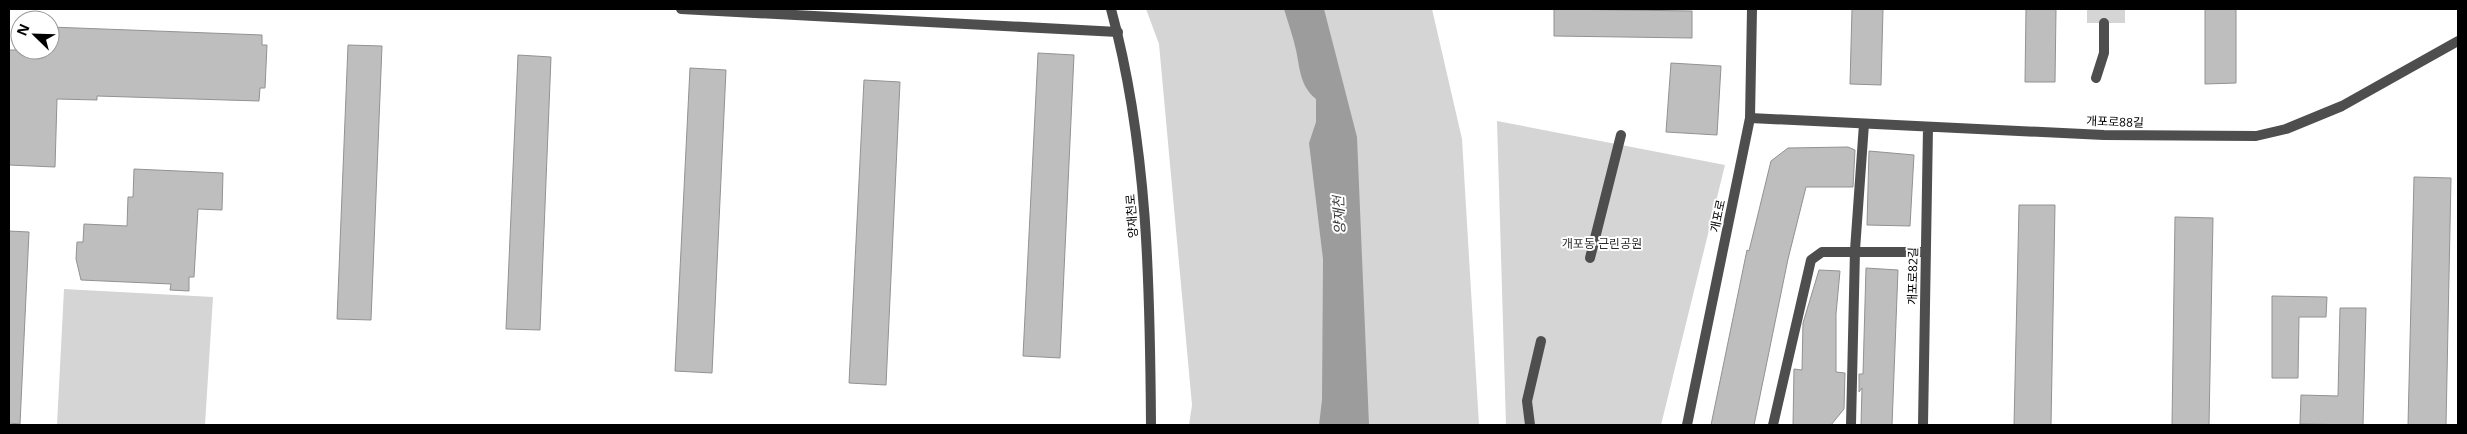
<svg xmlns="http://www.w3.org/2000/svg" width="2467" height="434" font-family="'Open Sans','Noto Sans KR',sans-serif">
<style>
.green{fill:#d5d5d5}
.water{fill:#9c9c9c}
.building{fill:#bebebe;stroke:#929292}
.lines{fill:none;stroke-linecap:round;stroke-linejoin:round}
.service{stroke:#4e4e4e;stroke-width:10}
.pedestrian{stroke:#4e4e4e;stroke-width:10}
.minor{stroke:#4e4e4e;stroke-width:10}
.tertiary{stroke:#4e4e4e;stroke-width:10}
.labels{text-anchor:middle;stroke-width:4;stroke-linejoin:round;paint-order:stroke}
.street-label{font-size:12px;fill:#000;stroke:#fff}
.park-label{font-size:12px;fill:#2c2c2c;stroke:#fff}
.water-label{font-size:14px;font-style:italic;fill:#3d3d3d;stroke:#fff}
</style>
<rect width="100%" height="100%" fill="#fff"/>
<path class="green" d="M1146 9H1432L1462 139 1479 425H1189L1192 405 1159 44Z
M2087 9H2125V23H2087Z
M1497 121 1725 165 1661 425H1506Z
M64 289 213 297 205 425H57Z"/>
<path class="water" d="M1284 9H1324L1357 137 1369 425H1319L1322 400 1323 259 1309 143 1316 122V99C1300 86 1300 69 1296 50 1293 36 1288 23 1284 9Z"/>
<path class="building" d="M1554 9 1692 11V38L1554 36Z
M1852 9H1883L1881 85 1850 84Z
M2026 9H2056L2055 82H2025Z
M2205 9H2236V83L2205 84Z
M50 27 262 35V45H267L265 88H260L259 101 97 96V100L57 99 55 167 9 165V50H50Z
M348 45 382 46 371 320 337 319Z
M1038 53 1074 55 1060 358 1023 356Z
M518 55 551 57 540 330 506 329Z
M1671 63 1721 66 1717 135 1666 132Z
M690 68 726 70 712 373 675 371Z
M864 80 900 82 886 385 849 383Z
M1848 147 1855 150 1853 187H1806L1788 259 1754 425H1711L1747 250 1749 251 1771 161 1788 148Z
M1869 151 1914 155 1910 226 1867 225Z
M134 169 223 173 222 210 198 209 194 277H189V291L170 290 171 284 81 280 76 259 77 242H83L84 224 127 226 128 197H133Z
M2414 177 2451 178 2446 425H2408Z
M2019 205H2055L2051 425H2014Z
M2175 217 2213 218 2209 425H2172Z
M9 231 29 232 20 424 9 423Z
M1866 268 1898 270 1892 425H1861L1862 388 1859 392V374H1863Z
M1819 270 1840 271 1836 314V372L1845 373 1844 409 1831 425H1793L1794 369 1802 370 1803 323Z
M2272 296 2327 297 2326 317H2299L2298 378H2272Z
M2340 308H2366L2363 425 2300 424 2301 395 2338 396Z"/>
<g class="lines">
<path class="service" d="M681 9 1118 32"/>
<path class="pedestrian" d="M2096 78 2104 53V23
M1590 258 1621 135
M1530 425 1527 401 1541 341
M1851 425 1855 250 1864 124"/>
<path class="minor" d="M1750 118 2104 135 2256 136 2286 129 2342 106 2458 41
M1773 425 1811 260 1822 252H1926
M1923 425 1928 127"/>
<path class="tertiary" d="M1111 9C1148 145 1150 285 1151 425
M1687 425 1750 118 1752 9"/>
</g>
<g class="labels">
<g class="street-label">
<text transform="translate(2115 122) rotate(2)" y="4">개포로88길</text>
<text transform="translate(1132 216) rotate(-94)" y="4">양재천로</text>
<text transform="translate(1718 216) rotate(-78)" y="4">개포로</text>
<text transform="translate(1913 276) rotate(-89)" y="4">개포로82길</text>
</g>
<g class="park-label">
<text x="1602" y="248">개포동 근린공원</text>
</g>
<g class="water-label">
<text transform="translate(1339 215) rotate(-92)" y="5">양재천</text>
</g>
</g>
<rect width="2467" height="434" fill="none" stroke="#000000" stroke-width="20"/>
<g transform="translate(35 35) rotate(293)"><circle r="24" fill="#ffffff" stroke="#999999"/>
<path d="M0-4L9 19L0 12L-9 19Z" fill="#000000"/>
<text y="-8" font-size="14" font-weight="bold" text-anchor="middle" fill="#000000">N</text>
</g>
</svg>
